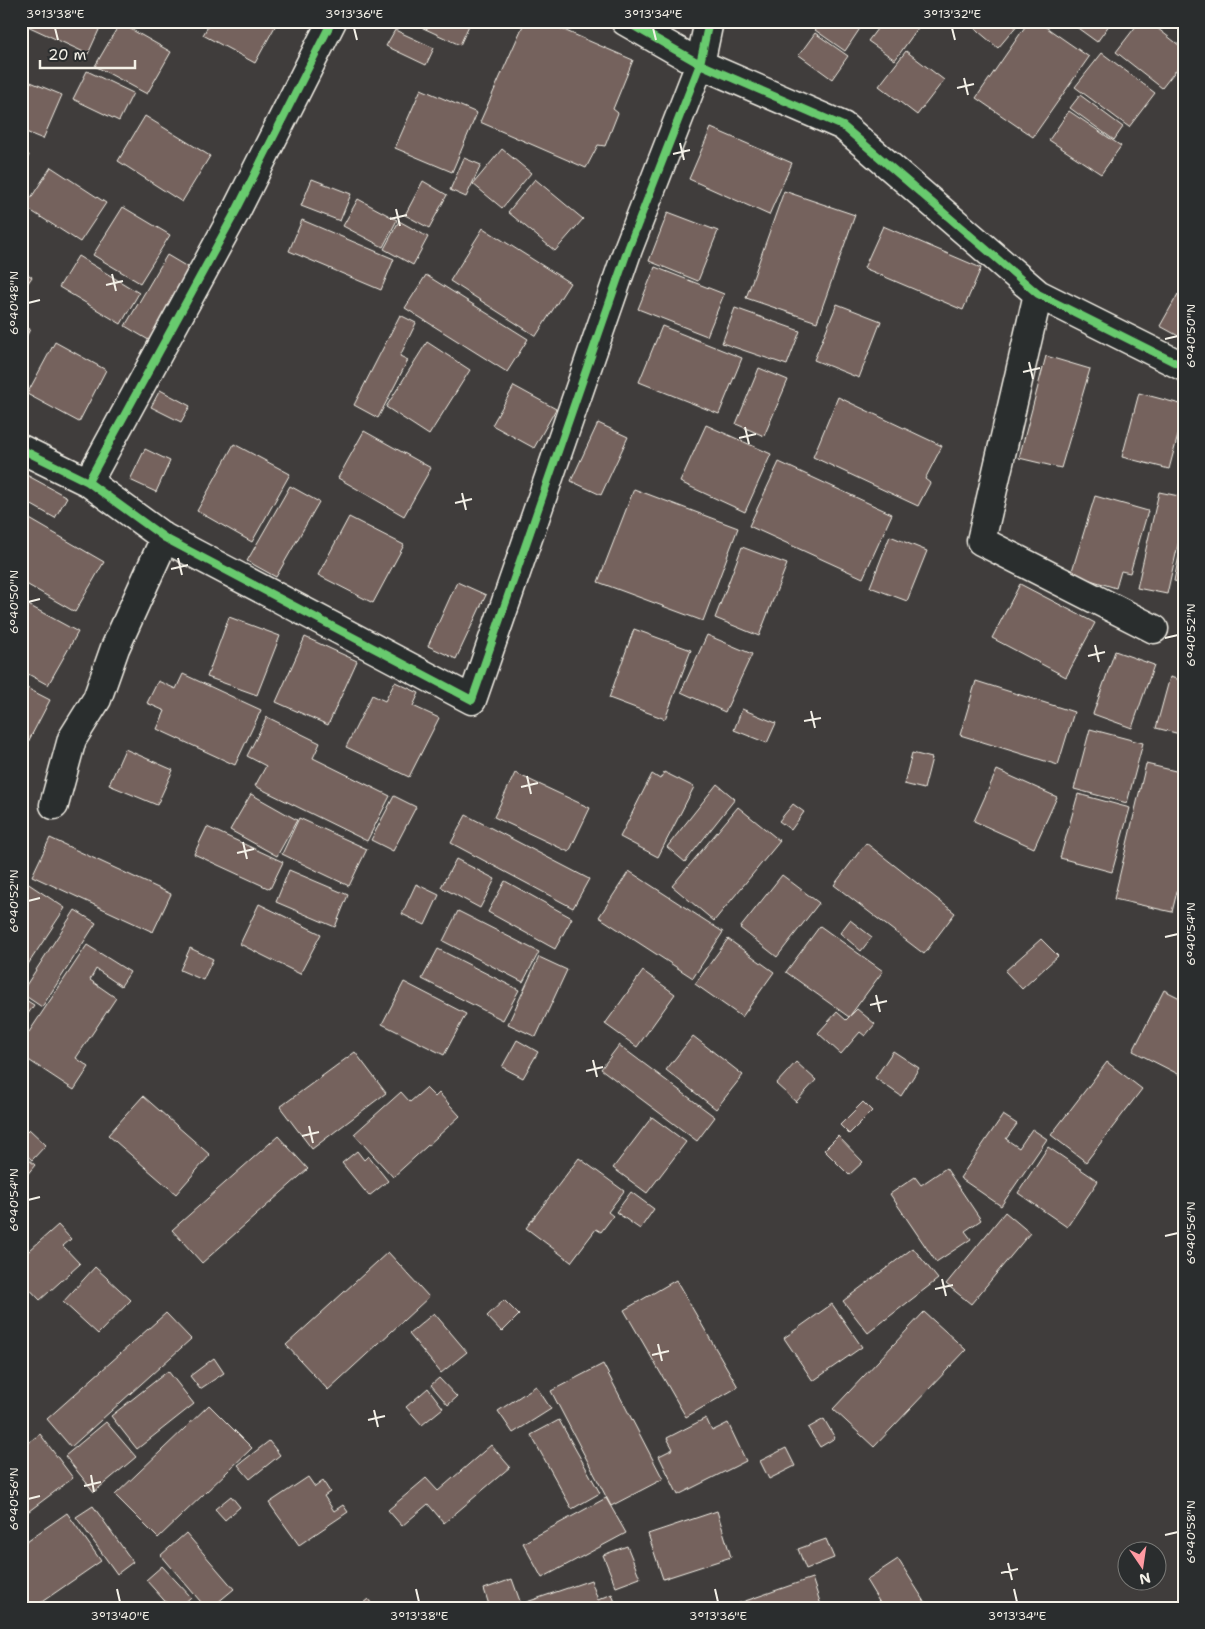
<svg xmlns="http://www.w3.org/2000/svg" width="1205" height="1629" font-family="'Shantell Sans',sans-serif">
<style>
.building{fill:#74625d;stroke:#f4f1e8}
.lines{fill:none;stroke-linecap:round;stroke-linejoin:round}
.street-casing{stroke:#f4f1e8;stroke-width:31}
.street{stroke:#2a2d2e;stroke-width:28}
.cycleway-casing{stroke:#2a2d2e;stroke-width:11}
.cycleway{stroke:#67ca6e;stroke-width:8}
.ticks{fill:none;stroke:#f4f1e8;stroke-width:2}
.neatline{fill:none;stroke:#f4f1e8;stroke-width:2}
.ticks-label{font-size:12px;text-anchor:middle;fill:#f4f1e8}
</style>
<rect width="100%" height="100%" fill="#403d3c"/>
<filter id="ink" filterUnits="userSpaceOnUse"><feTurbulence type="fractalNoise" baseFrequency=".02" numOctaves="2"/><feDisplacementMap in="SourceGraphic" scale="10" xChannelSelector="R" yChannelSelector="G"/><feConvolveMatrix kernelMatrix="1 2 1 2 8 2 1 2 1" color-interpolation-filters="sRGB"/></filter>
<g filter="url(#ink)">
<path class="building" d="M21 21H103L88 54 21 23Z
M211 21H278L255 63 203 35Z
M408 21H471L460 45Z
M525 21H543L633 60 613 109 618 113 605 146 598 145 586 168 480 122Z
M822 21H865L845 51 815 30Z
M883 21H923L895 60 868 41Z
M976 21H1016L1019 23 998 48 972 26Z
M1029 21H1037L1089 57 1033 137 976 98Z
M1068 21H1112L1097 42Z
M1140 21H1148L1184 49V60L1162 88 1116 52Z
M120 23 171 52 147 94 95 66Z
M395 30 434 48 426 65 386 46Z
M815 33 848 56 832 79 799 55Z
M906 51 944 80 917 115 879 86Z
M1102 53 1155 93 1129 127 1075 87Z
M87 71 133 93 119 121 73 99Z
M21 78 62 95 43 139 21 130Z
M421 89 477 113 452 172 395 148Z
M1080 95 1123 127 1114 140 1070 108Z
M1069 111 1121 146 1101 174 1049 140Z
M145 116 210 156 182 202 118 161Z
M711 128 792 163 769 215 689 179Z
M502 149 531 173 502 208 473 184Z
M21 151 29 155 21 173Z
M464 158 481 165 466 197 450 190Z
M51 167 106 203 80 242 25 207Z
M312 179 351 194 340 221 301 206Z
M535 179 583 219 555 251 508 212Z
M423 181 447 195 429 228 405 215Z
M784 191 855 215 817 322 746 298Z
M358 199 397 220 383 247 343 226Z
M123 207 170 235 140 283 93 255Z
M668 212 718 231 698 281 649 261Z
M302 220 394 259 381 290 289 251Z
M399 221 428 237 413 265 384 249Z
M883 226 981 268 963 310 864 268Z
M483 228 570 283 536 336 450 281Z
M167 255 194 271 152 342 125 326Z
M78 256 139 293 121 324 59 287Z
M655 267 724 294 707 336 638 309Z
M21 270 32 277 21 293Z
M426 275 528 339 507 372 405 308Z
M1178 294 1184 298V339L1160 326Z
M837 304 881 321 859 378 814 360Z
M735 308 800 331 787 365 722 343Z
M400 315 416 323 400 356 408 360 378 418 354 405Z
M21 325 30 329 21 347Z
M662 326 742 358 719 414 639 382Z
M55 342 106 370 79 422 27 394Z
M427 342 470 370 429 435 386 407Z
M1046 356 1090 369 1061 468 1019 458Z
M759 368 788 380 764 436 736 424Z
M514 386 556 409 534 448 492 425Z
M160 390 190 406 181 422 151 407Z
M1139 393 1184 405V413L1169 469 1122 457Z
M838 397 942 446 925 479 930 483 918 506 813 457Z
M598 423 628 437 601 495 571 481Z
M706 425 771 454 745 512 680 482Z
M364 431 431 468 404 516 338 478Z
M234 444 290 474 252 542 197 511Z
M145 449 170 461 156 492 130 480Z
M779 462 892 514 863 578 749 526Z
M21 472 67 497 55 518 21 499Z
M290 486 319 502 276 577 247 561Z
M634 489 738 528 703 621 598 582Z
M1159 492 1184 497V518L1167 594 1137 588Z
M1095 496 1148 511 1130 573 1121 571 1116 588 1071 574Z
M21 514 104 562 75 612 21 581Z
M349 517 404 545 373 603 318 575Z
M1184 529V583L1174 581Z
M890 536 927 551 907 601 870 587Z
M742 547 787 564 759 636 715 618Z
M457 582 486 595 456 659 428 646Z
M1020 584 1095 623 1066 677 992 638Z
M21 601 78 632 48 685 21 670Z
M229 617 280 636 257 695 207 677Z
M634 629 691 650 665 719 609 698Z
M707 635 752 654 725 712 681 692Z
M305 637 357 661 328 725 276 702Z
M1115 651 1154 665 1132 728 1093 714Z
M183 674 261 710 235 765 157 729 165 711 147 703 158 681 176 689Z
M1170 677 1184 681V735L1156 728Z
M976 681 1074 712 1058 765 960 735Z
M395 682 419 693 413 706 439 718 409 777 346 747 372 695 385 701Z
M21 685 50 700 27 744 21 741Z
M742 709 776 723 767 743 734 730Z
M267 717 320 743 313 758 390 796 367 841 255 786 266 766 247 756Z
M1090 729 1143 743 1127 803 1074 789Z
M125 749 173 770 157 805 109 785Z
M912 753 932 758 924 789 904 784Z
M1146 764 1184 773V863L1172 912 1114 899Z
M997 770 1057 797 1034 848 974 821Z
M664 772 694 787 658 857 620 837 652 774 660 779Z
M515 773 590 808 569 852 494 817Z
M717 784 735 799 685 862 667 847Z
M251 794 297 820 277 856 230 830Z
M1078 794 1130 808 1112 872 1060 858Z
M394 796 416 807 393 851 371 840Z
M793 804 804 812 791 830 779 821Z
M738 807 780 841 714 921 672 886Z
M466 815 589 879 573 908 451 843Z
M299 818 367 849 349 886 282 854Z
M207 827 283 862 270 889 194 854Z
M50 838 171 894 153 932 32 876Z
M866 843 955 913 924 954 834 885Z
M456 859 495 879 480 908 441 887Z
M289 870 348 895 335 927 276 902Z
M629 871 723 932 693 978 599 917Z
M782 875 819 903 777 957 740 928Z
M21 879 65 908 21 975Z
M505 881 572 918 555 949 488 912Z
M416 884 439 895 425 925 402 914Z
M259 904 321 934 300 974 240 944Z
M75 910 96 923 42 1007 21 993Z
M458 911 539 952 523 982 443 941Z
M850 920 872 937 861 951 840 933Z
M820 926 883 971 849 1017 786 972Z
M728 939 774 972 742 1017 695 984Z
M1041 939 1058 956 1022 989 1005 971Z
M87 945 130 972 121 986 96 969 90 980 116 998 76 1058 89 1067 74 1090 21 1055V1044Z
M190 948 213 959 203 980 180 970Z
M438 949 519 990 503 1020 422 979Z
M539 957 567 970 536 1037 508 1024Z
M643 971 675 994 637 1047 605 1024Z
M404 982 466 1014 444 1055 382 1024Z
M1164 990 1184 1000V1077L1133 1051Z
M21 997 34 1005 21 1024Z
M857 1009 875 1024 865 1036 860 1032 841 1054 818 1033 837 1012 846 1020Z
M693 1036 743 1075 716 1109 666 1070Z
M517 1040 538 1052 523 1078 502 1067Z
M619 1045 715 1117 697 1141 601 1069Z
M893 1051 919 1068 901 1096 875 1078Z
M355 1052 386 1093 312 1149 280 1107Z
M796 1062 816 1080 796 1102 776 1084Z
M1107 1062 1142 1089 1086 1162 1051 1135Z
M426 1088 435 1097 439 1093 460 1116 393 1177 354 1134 401 1092 410 1102Z
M143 1096 210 1155 176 1194 108 1135Z
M863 1102 872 1111 849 1134 840 1125Z
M1003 1115 1017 1124 1006 1139 1019 1148 1032 1129 1047 1139 1001 1206 960 1178Z
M652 1117 686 1142 647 1193 613 1168Z
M29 1129 46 1145 32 1160 21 1150V1137Z
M278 1136 308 1169 202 1263 172 1230Z
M838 1136 863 1162 849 1175 824 1150Z
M1048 1147 1098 1181 1067 1227 1018 1193Z
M357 1151 364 1160 368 1156 388 1181 369 1196 342 1163Z
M21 1153 35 1165 21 1182Z
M579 1158 624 1191 608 1212 613 1216 601 1232 596 1229 571 1262 526 1228Z
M946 1168 981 1220 965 1231 971 1239 936 1262 890 1194 915 1177 921 1185Z
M631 1192 654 1209 640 1229 616 1212Z
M1005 1212 1030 1233 971 1304 946 1284Z
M58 1225 71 1239 63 1246 80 1264 40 1300 21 1280V1258Z
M913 1248 938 1279 868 1333 843 1301Z
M388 1252 429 1297 328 1390 286 1345Z
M95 1267 131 1300 98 1334 63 1302Z
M676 1280 738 1387 686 1417 624 1310Z
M504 1300 519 1315 502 1332 487 1316Z
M832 1304 862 1347 813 1381 784 1338Z
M924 1312 966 1350 874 1447 833 1409Z
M166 1313 191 1339 71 1447 47 1419Z
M434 1313 467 1352 441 1373 409 1334Z
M214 1358 224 1373 200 1389 190 1376Z
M603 1364 663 1479 611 1506 551 1391Z
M168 1371 194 1404 137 1449 111 1416Z
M439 1378 457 1397 448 1405 431 1385Z
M536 1386 551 1409 513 1433 498 1411Z
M428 1388 443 1408 422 1425 406 1407Z
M209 1405 252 1448 158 1538 115 1495Z
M706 1418 712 1431 728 1423 746 1461 678 1495 659 1456 673 1449 667 1438Z
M824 1419 835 1438 820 1447 808 1428Z
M559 1420 600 1493 572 1509 531 1435Z
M106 1422 136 1457 94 1492 65 1456Z
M40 1434 73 1478 21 1517V1448Z
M269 1441 280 1455 250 1479 238 1465Z
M491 1445 510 1467 444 1523 428 1504 402 1526 388 1510 426 1478 438 1491Z
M786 1448 795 1466 769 1479 760 1461Z
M308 1477 315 1487 323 1481 330 1492 324 1496 334 1511 343 1505 348 1512 299 1545 269 1503Z
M231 1496 240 1507 225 1520 215 1509Z
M606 1498 626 1533 542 1578 523 1543Z
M93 1506 133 1562 117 1574 76 1517Z
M717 1511 731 1557 663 1579 648 1534Z
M67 1513 101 1561 33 1608H21V1545Z
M186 1533 234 1589 211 1608H206L161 1555Z
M826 1539 834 1558 806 1569 798 1549Z
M627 1546 640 1578 616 1587 603 1555Z
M898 1559 918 1591 929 1608H883L866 1580Z
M162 1566 191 1597 179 1608H171L146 1580Z
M812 1578 822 1608H725Z
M512 1579 521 1604 591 1580 598 1600 612 1594 617 1608H490L484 1589Z
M368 1599 375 1608H357Z"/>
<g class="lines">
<defs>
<path id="street" d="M625 21 700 64 843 126 1038 294 1184 367
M1038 294 981 541 1154 629
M21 449 88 482 165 538 472 700 628 249 700 64 709 21
M88 482 237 209 332 21
M54 805 72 739 97 699 115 648 165 538"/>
</defs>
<use href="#street" class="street-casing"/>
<use href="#street" class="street"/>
<defs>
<path id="cycleway" d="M625 21 700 64 843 126 1038 294 1184 367
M21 449 88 482 165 538 472 700 628 249 700 64 709 21
M88 482 237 209 332 21"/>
</defs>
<use href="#cycleway" class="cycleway-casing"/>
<use href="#cycleway" class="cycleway"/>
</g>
</g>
<path class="ticks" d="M55 28 58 40M354 28 357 40M653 28 656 40M952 28 955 40M964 78 968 95M957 88 974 84M680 143 684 160M673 154 690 150M396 209 400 226M390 219 407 215M112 274 116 291M106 285 123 281M28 303 40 300M1165 339 1178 336M1029 362 1033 379M1023 372 1040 368M745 427 749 444M739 438 756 434M462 493 466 510M455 503 472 499M178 558 182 575M171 569 188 565M28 602 40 599M1165 638 1178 635M1095 645 1099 662M1088 656 1105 652M811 711 815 728M804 721 821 718M527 776 531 794M521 787 538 783M243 842 247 859M237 853 254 849M28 901 40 898M1165 937 1178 934M876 995 880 1012M870 1005 887 1001M593 1060 597 1077M586 1071 603 1067M309 1126 313 1143M302 1136 319 1132M28 1200 40 1197M1165 1236 1178 1233M942 1279 946 1296M935 1289 953 1285M658 1344 662 1361M652 1355 669 1351M374 1410 378 1427M368 1420 385 1416M91 1475 94 1492M84 1486 101 1482M28 1499 40 1496M1165 1535 1178 1532M1008 1563 1012 1580M1001 1573 1018 1569M117 1589 120 1602M416 1589 419 1602M715 1589 718 1602M1014 1589 1017 1602"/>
<rect width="1205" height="1629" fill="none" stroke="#2a2d2e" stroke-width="55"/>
<g transform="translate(1142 1566) rotate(167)"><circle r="24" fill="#2a2d2e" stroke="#7b7b78"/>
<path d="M0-4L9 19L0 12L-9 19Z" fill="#ff9aa2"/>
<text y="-8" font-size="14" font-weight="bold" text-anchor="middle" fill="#f4f1e8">N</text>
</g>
<path d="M40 60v8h95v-8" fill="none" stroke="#f4f1e8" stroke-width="2.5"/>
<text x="48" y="60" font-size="15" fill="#f4f1e8" stroke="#2a2d2e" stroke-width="4" paint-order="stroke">20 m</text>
<rect x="28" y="28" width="1150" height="1574" class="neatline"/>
<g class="ticks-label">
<text x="55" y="18">3°13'38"E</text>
<text x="354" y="18">3°13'36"E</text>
<text x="653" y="18">3°13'34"E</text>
<text x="952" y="18">3°13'32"E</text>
<text transform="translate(14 303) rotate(-90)" y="4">6°40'48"N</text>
<text transform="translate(1191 336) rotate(-90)" y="4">6°40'50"N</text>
<text transform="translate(14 602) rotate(-90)" y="4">6°40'50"N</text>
<text transform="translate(1191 635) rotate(-90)" y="4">6°40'52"N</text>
<text transform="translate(14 901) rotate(-90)" y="4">6°40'52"N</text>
<text transform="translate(1191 934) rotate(-90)" y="4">6°40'54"N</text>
<text transform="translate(14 1200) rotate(-90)" y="4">6°40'54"N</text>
<text transform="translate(1191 1233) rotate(-90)" y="4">6°40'56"N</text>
<text transform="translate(14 1499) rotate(-90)" y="4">6°40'56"N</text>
<text transform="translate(1191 1532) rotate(-90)" y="4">6°40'58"N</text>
<text x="120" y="1620">3°13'40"E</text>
<text x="419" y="1620">3°13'38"E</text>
<text x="718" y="1620">3°13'36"E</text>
<text x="1017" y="1620">3°13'34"E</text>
</g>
</svg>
